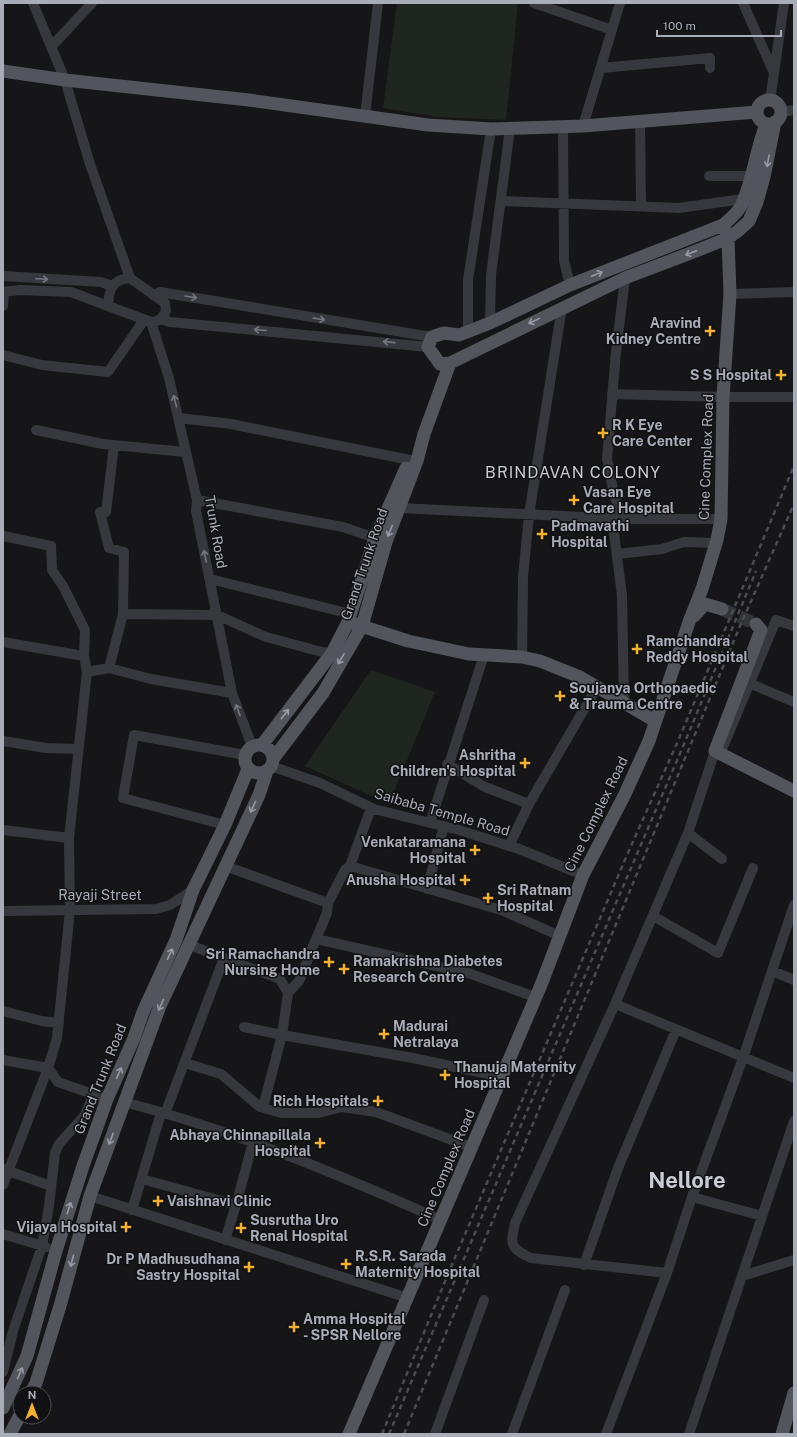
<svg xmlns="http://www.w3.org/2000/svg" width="797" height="1437" font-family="'Public Sans',sans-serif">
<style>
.green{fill:#1e261f}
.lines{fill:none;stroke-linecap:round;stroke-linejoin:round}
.major-tunnel{stroke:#333438;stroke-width:13;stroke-dasharray:13 6;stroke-linecap:butt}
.minor{stroke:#37383d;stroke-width:10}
.major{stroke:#53555c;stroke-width:13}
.rail{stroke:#4a4c52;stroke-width:2.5;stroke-dasharray:5 4;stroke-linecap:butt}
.oneway{stroke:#979ba6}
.oneway2{stroke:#757881}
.poi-dot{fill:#f2b134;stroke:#111113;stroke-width:1.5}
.labels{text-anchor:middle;stroke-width:3;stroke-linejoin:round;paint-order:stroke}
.poi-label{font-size:14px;font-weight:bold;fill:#a8adb8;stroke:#111113;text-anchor:start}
.street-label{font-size:14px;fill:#a8adb8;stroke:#111113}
.quarter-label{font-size:16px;letter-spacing:1px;fill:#c9ccd4;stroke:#111113}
.town-label{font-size:22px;font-weight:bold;fill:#c9ccd4;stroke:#111113}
</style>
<rect width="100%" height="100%" fill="#161618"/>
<path class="green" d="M397 3H518L506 120 437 117 383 108Z
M371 670 435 692 389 804 305 766Z"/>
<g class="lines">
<path class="major-tunnel" d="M722 609 756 624"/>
<path class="minor" d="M33 3 65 80 90 164 130 278
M534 3 612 30
M743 3 774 73
M51 47 92 3
M601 68 710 58V68
M770 101 784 3
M781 112 794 110
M365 116 378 3
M640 121 641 206
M583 126 620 3
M563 127 564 261 570 285
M709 176H751
M502 201 679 208 743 199
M3 276 101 282 112 286
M130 278 165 303 166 310C164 318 158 322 151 322L108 306C109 290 112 279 130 278Z
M3 292 20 290 71 292 108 306
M730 294 794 292
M153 295 160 292 432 337
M3 306 4 292
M161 319 170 322 428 347
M151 322 169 378 197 500 196 511 232 693 252 746
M490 323 491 275 510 128
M468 332V280L491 129
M3 355 42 365 108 372 144 320
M612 394 723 397H792
M179 418 231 424 410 460
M36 430 103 444 185 452
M197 500 343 527 375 538
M400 508 623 519H721
M100 512 109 548 124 552 123 614
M106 512 114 445
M612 518 622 595 624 703
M623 519 614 495 607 459 616 352 625 278
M3 536 51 546 52 570 63 586 85 630 84 656 3 642
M617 554 662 549 684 542 715 543
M210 579 351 614
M522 657 523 577 529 515 562 307
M87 672 109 668
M751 684 794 702
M232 693 151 679 109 668 123 614 217 615 266 637 322 652 332 653
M3 741 46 748 78 749
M720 754 776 620 794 626
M447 764 485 787 529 804
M271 766 320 783 374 809 459 830 519 849 583 875
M430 823 484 655
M225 825 123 798 134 735 245 755
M3 830 69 838 70 910 57 1038 48 1068 58 1082 107 1099
M688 833 722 859
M69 838 87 672 84 656
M509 846 529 804 597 687
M225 866 328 903
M350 866 371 808
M427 889 444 826
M3 911 156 909 170 905 193 890
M653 916 718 953 753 868
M316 939 327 913 328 903 345 870 350 866 501 910 560 936
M224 958 280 979 288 993 282 1035 413 1058 502 1077
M772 971 794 980
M288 993 299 981 316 939 468 973 535 997
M615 1004 794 1078
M3 1011 42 1021 59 1023
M244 1027 282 1035 263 1107
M3 1060 48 1068 3 1185
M185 1063 221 1074 260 1107 282 1113H319L342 1107 376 1112 471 1147
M124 1102C233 1130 338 1174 441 1220
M165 1114 224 958 190 945
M3 1169 51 1186
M142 1179 236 1205 253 1142
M90 1196 408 1298
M692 1197 762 1216
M132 1210 161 1113
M3 1234 46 1247
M225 1240 236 1205
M584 1265 618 1168 676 1030
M667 1273 531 1258C510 1248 510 1245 515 1223L615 1004 688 833 715 751
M742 1276 794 1260
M3 1372 13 1331 42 1246 49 1206 55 1153 59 1144 85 1115 94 1093
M435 1434 484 1300
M512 1434 565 1290
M606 1434 667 1273 692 1197 743 1058 794 905
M689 1434 794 1121"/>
<path class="major" d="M3 71 65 80 249 100 428 125 491 129 583 126 757 112
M757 112a12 12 0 1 1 24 0a12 12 0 1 1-24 0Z
M766 124C756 150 753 179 742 204 738 213 730 219 723 225L570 285 490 323 459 335 444 333 432 337 428 347 440 364 450 363 625 278 696 251 728 238 738 231 749 221 757 202 764 177 775 122
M694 616 705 604 722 609
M355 624 408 641 469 654 522 657 540 661 580 677 655 721
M756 624 761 630 715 751 794 791
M245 759a14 14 0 1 1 28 0a14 14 0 1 1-28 0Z
M262 745 332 653 348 622 375 538 406 468
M273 759 323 693 362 626 386 542 417 461 424 434 450 363
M31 1393 36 1383 60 1306 90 1196 160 1006 259 795 267 771
M3 1408 27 1356 56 1251 83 1166 107 1099 134 1038 143 1012 176 940 193 890 225 825 248 769
M10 1434 20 1415
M349 1434 541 985 583 875 625 794 649 741 689 622 702 589 717 540 721 519 723 397 730 294 728 238 723 225
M782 1434 794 1393"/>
<path class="rail" d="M382 1434 451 1267 627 855 678 741 794 466
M389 1434 684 744 756 571
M404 1434 740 626 794 504"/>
</g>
<defs><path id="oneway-shaft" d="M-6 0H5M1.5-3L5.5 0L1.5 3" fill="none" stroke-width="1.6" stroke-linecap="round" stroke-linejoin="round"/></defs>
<g class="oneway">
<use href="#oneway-shaft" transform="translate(768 161) rotate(101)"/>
<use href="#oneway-shaft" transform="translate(691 253) rotate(159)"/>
<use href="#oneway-shaft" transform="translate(597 274) rotate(-22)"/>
<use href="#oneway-shaft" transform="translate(534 321) rotate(154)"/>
<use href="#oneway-shaft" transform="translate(390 531) rotate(112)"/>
<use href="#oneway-shaft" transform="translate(341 659) rotate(120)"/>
<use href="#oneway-shaft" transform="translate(285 714) rotate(-53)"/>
<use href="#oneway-shaft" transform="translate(253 807) rotate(115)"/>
<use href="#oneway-shaft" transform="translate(170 954) rotate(-65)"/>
<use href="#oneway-shaft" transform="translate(161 1005) rotate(114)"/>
<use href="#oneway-shaft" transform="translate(119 1073) rotate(-66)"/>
<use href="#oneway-shaft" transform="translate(111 1139) rotate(110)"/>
<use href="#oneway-shaft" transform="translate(69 1208) rotate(-72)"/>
<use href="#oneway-shaft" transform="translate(72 1261) rotate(105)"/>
<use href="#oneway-shaft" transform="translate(20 1373) rotate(-66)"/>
</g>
<g class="oneway2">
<use href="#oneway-shaft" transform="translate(42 279) rotate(3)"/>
<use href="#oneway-shaft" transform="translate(191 297) rotate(9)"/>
<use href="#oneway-shaft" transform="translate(319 319) rotate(9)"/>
<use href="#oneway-shaft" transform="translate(260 330) rotate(-175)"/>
<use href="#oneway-shaft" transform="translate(389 342) rotate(-174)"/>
<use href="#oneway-shaft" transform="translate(175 401) rotate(-104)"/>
<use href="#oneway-shaft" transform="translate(205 556) rotate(-102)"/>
<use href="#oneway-shaft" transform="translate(238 710) rotate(-110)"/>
</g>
<g class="poi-dot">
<path d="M708 325h4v4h4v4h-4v4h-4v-4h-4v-4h4z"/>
<path d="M779 369h4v4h4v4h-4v4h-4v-4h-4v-4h4z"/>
<path d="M601 427h4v4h4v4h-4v4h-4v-4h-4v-4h4z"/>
<path d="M572 494h4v4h4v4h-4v4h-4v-4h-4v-4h4z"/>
<path d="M540 528h4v4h4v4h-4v4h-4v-4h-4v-4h4z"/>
<path d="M635 643h4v4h4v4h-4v4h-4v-4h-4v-4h4z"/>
<path d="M558 690h4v4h4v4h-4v4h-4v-4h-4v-4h4z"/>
<path d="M523 757h4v4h4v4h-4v4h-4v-4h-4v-4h4z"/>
<path d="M473 844h4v4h4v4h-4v4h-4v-4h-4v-4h4z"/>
<path d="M463 874h4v4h4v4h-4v4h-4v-4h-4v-4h4z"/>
<path d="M486 892h4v4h4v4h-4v4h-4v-4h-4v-4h4z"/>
<path d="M327 956h4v4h4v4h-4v4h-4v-4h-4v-4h4z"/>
<path d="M342 963h4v4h4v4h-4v4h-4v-4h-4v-4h4z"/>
<path d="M382 1028h4v4h4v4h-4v4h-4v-4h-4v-4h4z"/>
<path d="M443 1069h4v4h4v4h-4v4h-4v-4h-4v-4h4z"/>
<path d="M376 1095h4v4h4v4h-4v4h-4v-4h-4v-4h4z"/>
<path d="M318 1137h4v4h4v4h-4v4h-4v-4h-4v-4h4z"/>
<path d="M156 1195h4v4h4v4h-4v4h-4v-4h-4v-4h4z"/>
<path d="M124 1221h4v4h4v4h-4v4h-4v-4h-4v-4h4z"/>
<path d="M239 1222h4v4h4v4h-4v4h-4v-4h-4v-4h4z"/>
<path d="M344 1258h4v4h4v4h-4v4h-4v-4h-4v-4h4z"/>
<path d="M247 1261h4v4h4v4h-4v4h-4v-4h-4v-4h4z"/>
<path d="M292 1321h4v4h4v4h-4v4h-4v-4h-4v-4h4z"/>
</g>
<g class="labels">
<g class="poi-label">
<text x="701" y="328" text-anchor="end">Aravind<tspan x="701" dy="16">Kidney Centre</tspan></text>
<text x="772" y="380" text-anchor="end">S S Hospital</text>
<text x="612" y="430">R K Eye<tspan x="612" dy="16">Care Center</tspan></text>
<text x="583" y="497">Vasan Eye<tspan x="583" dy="16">Care Hospital</tspan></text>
<text x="551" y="531">Padmavathi<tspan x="551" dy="16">Hospital</tspan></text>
<text x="646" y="646">Ramchandra<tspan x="646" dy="16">Reddy Hospital</tspan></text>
<text x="569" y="693">Soujanya Orthopaedic<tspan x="569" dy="16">&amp; Trauma Centre</tspan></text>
<text x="516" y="760" text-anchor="end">Ashritha<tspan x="516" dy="16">Children's Hospital</tspan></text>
<text x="466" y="847" text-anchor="end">Venkataramana<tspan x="466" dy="16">Hospital</tspan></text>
<text x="456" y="885" text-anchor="end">Anusha Hospital</text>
<text x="497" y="895">Sri Ratnam<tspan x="497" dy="16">Hospital</tspan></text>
<text x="320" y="959" text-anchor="end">Sri Ramachandra<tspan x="320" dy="16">Nursing Home</tspan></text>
<text x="353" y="966">Ramakrishna Diabetes<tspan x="353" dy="16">Research Centre</tspan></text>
<text x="393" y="1031">Madurai<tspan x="393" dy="16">Netralaya</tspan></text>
<text x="454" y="1072">Thanuja Maternity<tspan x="454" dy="16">Hospital</tspan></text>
<text x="369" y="1106" text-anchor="end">Rich Hospitals</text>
<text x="311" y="1140" text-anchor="end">Abhaya Chinnapillala<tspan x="311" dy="16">Hospital</tspan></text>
<text x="167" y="1206">Vaishnavi Clinic</text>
<text x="250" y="1225">Susrutha Uro<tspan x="250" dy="16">Renal Hospital</tspan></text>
<text x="117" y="1232" text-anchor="end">Vijaya Hospital</text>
<text x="355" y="1261">R.S.R. Sarada<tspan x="355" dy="16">Maternity Hospital</tspan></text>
<text x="240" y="1264" text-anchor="end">Dr P Madhusudhana<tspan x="240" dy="16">Sastry Hospital</tspan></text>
<text x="303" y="1324">Amma Hospital<tspan x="303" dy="16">- SPSR Nellore</tspan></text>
</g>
<g class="street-label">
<text transform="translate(706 457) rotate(-88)" y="5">Cine Complex Road</text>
<text transform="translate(216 532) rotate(80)" y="5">Trunk Road</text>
<text transform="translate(364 564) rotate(-71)" y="5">Grand Trunk Road</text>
<text transform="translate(442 812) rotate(16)" y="5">Saibaba Temple Road</text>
<text transform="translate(596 814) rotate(-64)" y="5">Cine Complex Road</text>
<text x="100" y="900">Rayaji Street</text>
<text transform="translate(100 1079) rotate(-68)" y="5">Grand Trunk Road</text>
<text transform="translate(446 1168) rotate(-67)" y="5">Cine Complex Road</text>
</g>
<g class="quarter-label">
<text x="573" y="478">BRINDAVAN COLONY</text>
</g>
<g class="town-label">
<text x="687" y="1188">Nellore</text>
</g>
</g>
<rect width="797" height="1437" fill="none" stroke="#a8adb8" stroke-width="8"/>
<g transform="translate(32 1405)"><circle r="19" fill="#111113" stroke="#4d4f55"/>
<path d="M0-3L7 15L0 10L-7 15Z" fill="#f2b134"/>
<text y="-6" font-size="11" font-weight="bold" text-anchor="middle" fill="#a8adb8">N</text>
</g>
<path d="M657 30v6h124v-6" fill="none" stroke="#a8adb8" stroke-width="2"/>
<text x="663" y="30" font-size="12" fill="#a8adb8" stroke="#111113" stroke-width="3" paint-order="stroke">100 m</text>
</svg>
